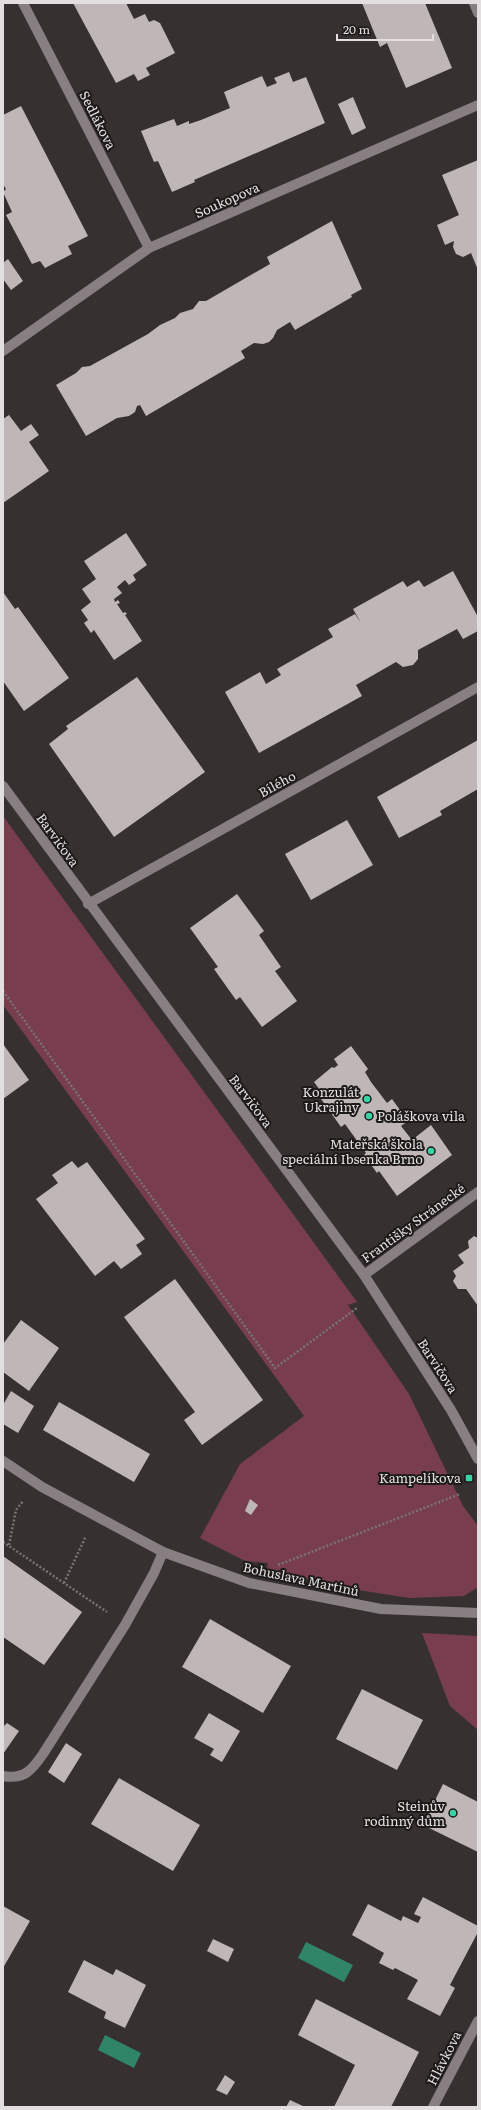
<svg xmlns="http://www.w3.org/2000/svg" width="481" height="2110" font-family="Literata,serif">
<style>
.green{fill:#793e4e}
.water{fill:#308569}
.building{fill:#bfb6b8}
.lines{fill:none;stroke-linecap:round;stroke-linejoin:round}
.path{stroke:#797374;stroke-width:2.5;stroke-dasharray:2 2;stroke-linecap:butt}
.service{stroke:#877f81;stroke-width:10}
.minor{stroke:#877f81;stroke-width:10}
.poi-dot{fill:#38d4a6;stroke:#1c1919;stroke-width:1.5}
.labels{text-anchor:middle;stroke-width:4;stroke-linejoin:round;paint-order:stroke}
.street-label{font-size:13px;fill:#e3dedf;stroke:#1c1919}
.poi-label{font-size:13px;fill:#e3dedf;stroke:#1c1919;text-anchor:end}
</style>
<rect width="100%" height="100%" fill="#373031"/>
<path class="green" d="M3 816 357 1302 348 1305 409 1394 463 1506 478 1526V1587L464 1596 409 1598 352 1589 267 1570 268 1563 245 1561 200 1538 240 1464 304 1416 3 1005Z
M422 1633 478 1636V1730L450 1706Z"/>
<path class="water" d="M306 1942 353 1965 344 1982 298 1958Z
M105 2035 141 2053 134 2068 98 2050Z"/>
<path class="building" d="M73 3H126L134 19 145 14 149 22 154 20 160 23 175 53 146 68 150 75 138 81 134 74 116 83Z
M362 3H425L452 68 406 88 387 43 380 47Z
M289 72 293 82 306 77 325 123 194 180 195 182 172 192 158 161 154 162 141 131 174 119 177 126 189 121V124L201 120 230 108 224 92 262 76 267 87 277 83 274 78Z
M353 97 366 128 352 135 338 104Z
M21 106 88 236 68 246 72 254 45 268 40 261 32 264 6 215 12 212 3 192 6 189 3 184V115Z
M478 160V270L471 253 463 257 456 254 453 247 454 241 445 245 437 225 459 215 442 175Z
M332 221 362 289 351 295 352 297 295 330 290 322 277 330 273 338 269 342 263 344 254 343 241 351 245 358 146 416 140 405 137 406 135 412 129 416 117 418 86 436 56 385 76 373 82 367 90 366 148 334 160 325 175 318 180 313 193 309 199 301H206L270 264 267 257Z
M8 259 23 281 11 290 3 279V263Z
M9 415 21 431 31 424 39 435 29 442 49 471 3 503V419Z
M126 533 147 565 133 575 136 580 129 585 125 580 117 587 122 593 114 599 115 602 118 600 120 603 117 604 123 613 125 612 127 614 125 615 142 641 114 660 94 630 91 633 84 623 88 620 81 610 91 602 82 589 96 579 84 561Z
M453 571 478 617V631L463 639 457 629 418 650V659L413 665 403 667 396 662 356 685 362 696 259 753 225 692 260 672 266 684 281 675 277 669 333 637 328 629 355 614 361 623 353 609 403 581 407 587 419 580 424 587Z
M3 592 15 609 18 607 69 678 24 711 3 681Z
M137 677 205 772 114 837 49 744 68 729 66 726Z
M478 740V789L440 811 442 815 399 838 377 797Z
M347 820 373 865 311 900 285 854Z
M237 894 264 931 259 935 281 967 275 971 297 1001 262 1027 240 997 236 1000 214 969 218 967 190 928Z
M3 1044 29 1080 3 1099Z
M351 1046 368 1069 365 1072 371 1082 387 1103 392 1099 408 1121 401 1126 412 1140 431 1125 452 1155 397 1196 379 1171 377 1173 364 1155 366 1153 345 1124 341 1127 319 1096 323 1094 314 1082 332 1067 334 1068 338 1065 334 1059Z
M72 1161 78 1168 87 1162 145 1239 136 1245 142 1254 121 1269 114 1261 95 1276 36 1199 58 1183 52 1175Z
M474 1236 478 1238V1306L466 1289H458L453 1281 456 1276 453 1271 464 1263 458 1255 469 1248 468 1241Z
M175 1279 263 1400 202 1445 184 1420 195 1412 124 1317Z
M21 1320 59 1348 29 1391 3 1372V1344Z
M11 1391 34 1406 18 1433 3 1424V1405Z
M59 1402 150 1454 134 1482 43 1430Z
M250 1499 258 1505 251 1515 245 1511Z
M3 1556 82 1612 44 1665 3 1637Z
M210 1619 291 1666 263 1713 182 1667Z
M362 1689 423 1720 397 1770 336 1739Z
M209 1713 240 1731 222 1762 210 1755 214 1749 194 1738Z
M7 1723 19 1731 3 1754V1727Z
M66 1743 82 1754 64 1783 48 1772Z
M119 1778 200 1825 173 1871 91 1824Z
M443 1784 478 1802V1852L423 1825Z
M423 1897 478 1926V1932L450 1985 455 1988 440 2016 407 1999 418 1980 395 1968 393 1970 379 1963 384 1953 352 1935 368 1904 401 1921 403 1916 418 1923 421 1917 414 1914Z
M3 1906 30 1921 3 1968Z
M213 1939 234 1949 228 1962 207 1951Z
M84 1960 113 1975 116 1969 146 1985 125 2028 104 2018 106 2012 68 1992Z
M316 1999 419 2052 391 2107H334L355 2065 298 2035Z
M225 2075 235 2082 227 2095 216 2090Z
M290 2100 305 2107H286Z"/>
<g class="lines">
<path class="path" d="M3 991 275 1368 357 1308
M3 1542 107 1612
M9 1545 16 1510 23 1501
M278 1565 460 1494
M64 1583 86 1536"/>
<path class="service" d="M3 1776C24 1780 32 1770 43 1754L125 1625 154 1573 163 1552"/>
<path class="minor" d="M23 3 149 248
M474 3 478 13
M3 351 149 248 478 105
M3 786 364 1275 451 1410 478 1459
M88 904 478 687
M364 1275 478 1192
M3 1461 42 1487 163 1552 249 1583 381 1609 478 1613
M433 2107 478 2021"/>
</g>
<g class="poi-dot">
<circle cx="367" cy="1099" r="4"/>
<circle cx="369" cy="1116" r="4"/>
<circle cx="431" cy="1151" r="4"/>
<rect x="465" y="1474" width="8" height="8" rx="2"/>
<circle cx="453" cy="1813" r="4"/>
</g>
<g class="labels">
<g class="street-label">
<text transform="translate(98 120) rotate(63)" y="5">Sedlákova</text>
<text transform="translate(227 200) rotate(-24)" y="5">Soukopova</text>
<text transform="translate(277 784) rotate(-29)" y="5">Bílého</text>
<text transform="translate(58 840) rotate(54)" y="5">Barvičova</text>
<text transform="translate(251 1101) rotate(53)" y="5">Barvičova</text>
<text transform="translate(413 1223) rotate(-36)" y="5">Františky Stránecké</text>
<text transform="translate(438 1366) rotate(57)" y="5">Barvičova</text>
<text transform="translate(301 1579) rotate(12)" y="5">Bohuslava Martinů</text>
<text transform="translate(444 2058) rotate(-63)" y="5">Hlávkova</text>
</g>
<g class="poi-label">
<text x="359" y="1097">Konzulát<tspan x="359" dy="15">Ukrajiny</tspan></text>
<text x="377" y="1121" text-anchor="start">Poláškova vila</text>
<text x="423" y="1149">Mateřská škola<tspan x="423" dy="15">speciální Ibsenka Brno</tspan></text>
<text x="461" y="1483">Kampelíkova</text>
<text x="445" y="1811">Steinův<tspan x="445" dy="15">rodinný dům</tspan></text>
</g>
</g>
<rect width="481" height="2110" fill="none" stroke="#e3dedf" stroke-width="8"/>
<path d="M337 34v6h96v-6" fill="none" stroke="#e3dedf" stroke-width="2"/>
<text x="343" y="34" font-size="12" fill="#e3dedf" stroke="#1c1919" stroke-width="3" paint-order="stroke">20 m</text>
</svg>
